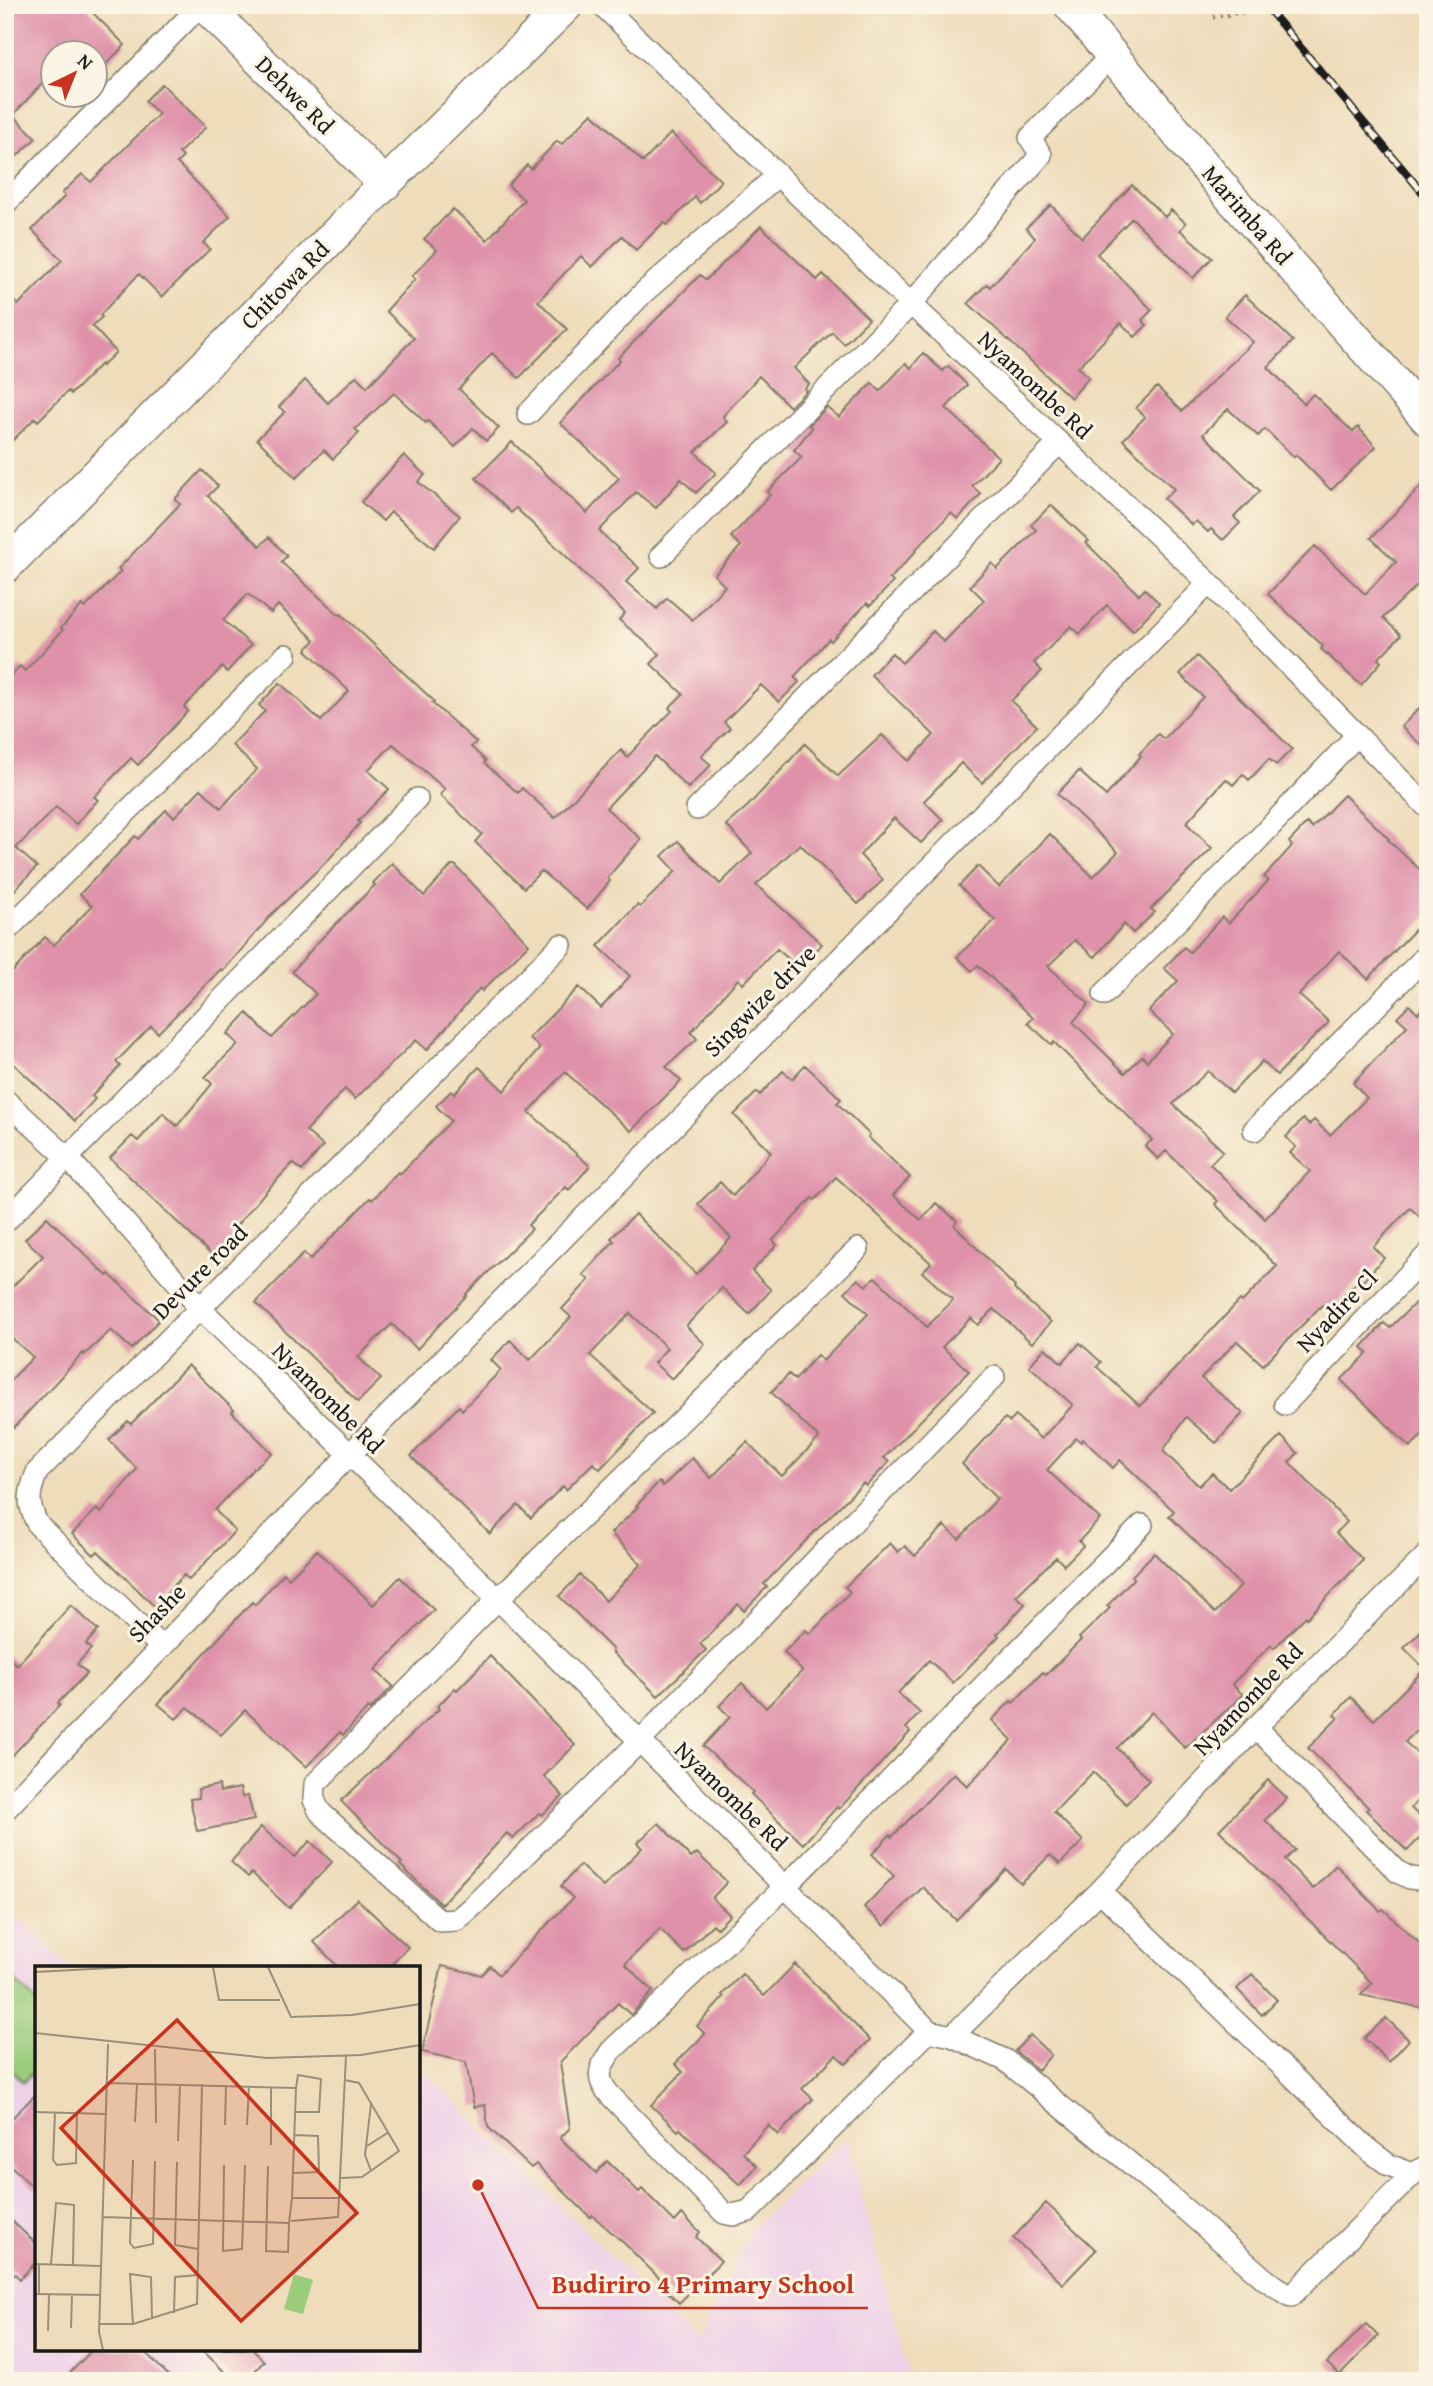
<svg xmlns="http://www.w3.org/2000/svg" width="1433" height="2386" font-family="'Gentium Book Plus',serif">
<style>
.built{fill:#eed0e8}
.green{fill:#9acc7c;stroke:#5b744c;stroke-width:2}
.building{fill:#df91aa}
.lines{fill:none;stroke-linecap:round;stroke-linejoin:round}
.street-casing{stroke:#857c6b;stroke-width:24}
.secondary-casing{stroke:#857c6b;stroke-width:35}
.path{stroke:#857c6b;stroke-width:4.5;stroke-dasharray:2 5;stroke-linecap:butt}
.street{stroke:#fff;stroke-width:21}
.secondary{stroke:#fff;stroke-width:32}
.rail-casing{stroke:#1c1c1c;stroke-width:8}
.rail{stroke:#fcf5e5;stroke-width:5;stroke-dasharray:16;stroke-linecap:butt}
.labels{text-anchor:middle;stroke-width:6;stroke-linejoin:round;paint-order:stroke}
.street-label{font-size:24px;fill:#1c1c1c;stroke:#fcf5e5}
.inset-road{fill:none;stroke:#9a8f7b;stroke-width:2}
.view{fill:#c8321e;fill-opacity:0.15;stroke:#c8321e;stroke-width:3.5}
.inset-edge{fill:none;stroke:#1c1c1c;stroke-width:3.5}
.leader{fill:none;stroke:#c8321e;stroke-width:2.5}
.callout-dot{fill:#c8321e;stroke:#fcf5e5;stroke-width:2.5}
.callout-label{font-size:26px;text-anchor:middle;font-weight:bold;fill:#c8321e;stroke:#fcf5e5;stroke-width:6;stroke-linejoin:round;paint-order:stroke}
</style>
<rect width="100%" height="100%" fill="#fcf5e5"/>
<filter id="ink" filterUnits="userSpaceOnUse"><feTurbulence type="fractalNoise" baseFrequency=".0143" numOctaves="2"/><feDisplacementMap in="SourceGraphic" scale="14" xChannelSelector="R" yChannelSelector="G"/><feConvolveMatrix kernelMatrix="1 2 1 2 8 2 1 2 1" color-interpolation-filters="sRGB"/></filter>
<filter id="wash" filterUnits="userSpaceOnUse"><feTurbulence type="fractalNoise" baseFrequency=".00686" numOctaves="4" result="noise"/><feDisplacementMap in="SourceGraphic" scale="28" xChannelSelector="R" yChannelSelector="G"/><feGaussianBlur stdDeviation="1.57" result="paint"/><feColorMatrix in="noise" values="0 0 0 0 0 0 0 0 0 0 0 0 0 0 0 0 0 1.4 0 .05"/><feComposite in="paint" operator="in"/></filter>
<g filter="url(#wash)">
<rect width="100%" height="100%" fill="#eedcba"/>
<path class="built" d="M5 1904 70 1968H37V2349H418V2065L698 2343 749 2232 847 2137 910 2381H5Z"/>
<path class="green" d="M5 1971 37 2003V2068L23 2082 5 2064Z"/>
<g id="blocks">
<path class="building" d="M5 5H85L125 45 104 66 94 57V52H52V73L13 115 36 138 16 157 5 146Z
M162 84 206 127 179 153 183 157 177 163 230 216 203 243 210 249 162 297 139 274 100 315 102 317 92 326 116 352 102 366 101 364 71 394 68 391 38 421 35 418 5 448V292L18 305 62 260 32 230 65 196 62 193 82 174 91 182 159 114 145 101Z
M592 113 643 162 671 133 721 181 700 203 695 197 667 225 664 222 636 250 622 236 592 267 581 256 538 301 567 329 519 378 492 353 459 389 499 428 486 441 473 428 455 447 428 421 426 423 394 393 355 429 359 433 333 459 324 450 296 478 257 439 285 412 279 407 305 380 328 403 356 376 367 387 414 338 386 311 415 279 412 276 437 250 424 239 453 209 487 240 524 200 508 185 527 165 531 169 557 141 562 144Z
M1132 185 1165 217 1171 210 1186 223 1180 230 1212 258 1193 278 1132 218 1097 254 1152 310 1142 320 1147 325 1135 337 1121 323 1078 367 1089 377 1071 398 968 303 987 284 990 287 1035 238 1026 228 1051 205 1082 238Z
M761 226 817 280 823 274 869 319 844 344 832 332 794 368 809 384 804 389 807 390 790 407 759 376 723 416 727 422 695 452 716 473 696 493 681 479 656 508 636 492 599 531 639 568 626 582 657 609 667 598 693 620 725 586 714 575 741 546 731 537 770 495 767 492 802 457 794 450 812 428 809 425 827 407 839 417 872 383 880 391 906 363 911 368 923 353 943 371 948 366 967 385 946 408 999 458 972 486 981 494 958 519 951 513 915 550 916 551 890 579 893 582 870 606 867 603 831 641 829 639 794 677 799 682 779 702 761 685 724 722 730 728 701 756 711 765 688 788 655 756 606 808 641 839 607 878 610 881 587 909 541 871 524 888 475 842 482 834 440 795 445 789 393 744 368 770 389 789 358 821 360 823 330 858 273 913 223 971 221 969 158 1033 151 1026 116 1062 120 1066 92 1096 95 1099 75 1121 5 1056V980L45 937 54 945 92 906 80 894 135 836 138 839 166 810 174 817 201 789 221 808 257 769 232 745 265 711 259 705 280 683 321 721 349 691 306 650 315 640 278 605 271 613 248 594 223 620 251 645 227 672 222 667 184 707 188 711 138 765 131 758 94 797 98 800 76 824 56 807 16 848 37 867 5 900V682L20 666 25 671 63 630 61 628 82 605 85 608 121 571 118 569 180 504 175 499 202 470 218 486 208 496 260 546 269 537 287 556 281 562 339 615 341 614 434 701 432 703 476 742 471 747 486 761 484 763 518 793 522 788 555 818 621 750 627 757 672 711 669 708 683 694 651 664 660 654 619 620 625 613 516 508 511 513 476 478 512 442 587 513 619 478 560 423 620 360 618 358 700 275 706 280Z
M1245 295 1293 341 1268 367 1304 404 1313 394 1353 432 1358 427 1376 447 1331 490 1296 455 1294 457 1265 429 1258 436 1228 409 1203 434 1260 491 1234 517 1240 523 1223 540 1211 529 1208 532 1196 521 1192 525 1164 499 1174 489 1123 440 1145 417 1136 408 1157 387 1182 411 1253 342 1225 316Z
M404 455 425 475 418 482 460 516 434 548 391 512 383 521 361 502Z
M1428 479V575L1383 618 1401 635 1378 659 1381 662 1361 685 1321 649 1323 646 1268 594 1315 546 1365 594 1396 562 1371 538Z
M1051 505 1089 541 1086 543 1139 595 1145 589 1159 603 1133 631 1107 605 1080 634 1071 626 1034 663 1042 671 1011 701 1037 726 982 783 961 763 924 801 943 820 921 843 894 818 860 855 883 880 858 904 800 844 756 885 822 944 800 969 777 949 743 984 738 979 691 1032 697 1039 666 1067 681 1081 631 1131 565 1072 529 1112 590 1166 569 1190 566 1187 528 1225 532 1229 466 1294 467 1295 417 1349 392 1324 358 1357 381 1379 358 1402 256 1303 304 1253 310 1260 370 1198 372 1200 398 1172 400 1174 451 1121 436 1106 451 1091 454 1094 479 1067 504 1091 540 1048 529 1038 579 987 601 1008 630 976 598 946 637 905 640 907 676 871 662 856 678 841 720 884 752 853 726 825 748 806 805 744 838 776 882 735 909 761 934 735 871 675 892 653 902 663 933 631 944 642 984 600 970 586 992 563 997 569 1036 530 1031 525Z
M1197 656 1292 749 1276 765 1269 759 1249 780 1243 774 1233 785 1226 779 1186 823 1212 848 1151 909 1155 912 1133 933 1124 924 1095 957 1075 940 1048 966 1089 1004 1073 1022 1125 1073 1142 1056 1147 1061 1173 1034 1149 1011 1178 981 1164 968 1184 947 1190 952 1222 917 1229 923 1268 881 1264 877 1292 846 1289 842 1307 823 1312 828 1344 795 1389 839 1388 840 1428 877V916L1368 979 1339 951 1299 995 1329 1022 1277 1075 1262 1061 1232 1093 1208 1071 1173 1104 1223 1151 1210 1164 1265 1219 1310 1171 1290 1153 1296 1147 1286 1137 1303 1119 1309 1125 1314 1120 1330 1135 1367 1098 1353 1083 1407 1026 1397 1017 1409 1005 1418 1013 1428 1002V1224L1410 1208 1373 1247 1384 1258 1363 1281 1360 1279 1328 1311 1322 1305 1263 1365 1237 1341 1201 1378 1243 1413 1216 1443 1186 1417 1163 1451 1199 1486 1212 1473 1229 1489 1281 1436 1298 1453 1289 1462 1347 1522 1336 1533 1363 1560 1307 1618 1306 1616 1274 1648 1271 1645 1232 1684 1243 1695 1185 1748 1152 1712 1117 1748 1149 1780 1126 1804 1093 1772 1054 1812 1083 1841 1060 1864 1050 1855 1021 1884 1006 1869 956 1920 923 1887 884 1926 864 1907 894 1876 872 1854 890 1835 892 1837 954 1773 967 1786 1012 1740 992 1720 1011 1701 1013 1703 1043 1672 1046 1675 1081 1640 1079 1638 1110 1608 1107 1606 1134 1578 1132 1576 1154 1553 1215 1613 1241 1586 1169 1516 1174 1511 1120 1460 1113 1468 1083 1439 1081 1442 1076 1438 1047 1470 1100 1519 1079 1541 1083 1546 1064 1565 1056 1557 1016 1596 1025 1604 997 1634 999 1636 953 1683 929 1660 898 1693 920 1713 906 1728 910 1732 839 1809 837 1807 803 1844 751 1794 753 1792 703 1746 730 1717 719 1706 742 1683 766 1708 802 1671 784 1652 806 1630 810 1634 850 1592 845 1587 890 1543 898 1552 905 1546 915 1556 944 1526 959 1539 997 1499 962 1464 1005 1418 1010 1422 1016 1416 1041 1439 1073 1405 1029 1366 1045 1348 1062 1363 1080 1343 1101 1362 1097 1367 1140 1406 1240 1300 1242 1302 1277 1266 1215 1204 1218 1201 1166 1151 1158 1159 1145 1146 1152 1140 1054 1042 1052 1045 1028 1023 1033 1018 978 965 972 971 957 957 995 920 959 886 978 866 999 887 1050 834 1093 877 1118 852 1057 794 1079 771 1106 796 1141 756 1139 754 1158 734 1164 739 1203 697 1180 674Z
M1428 699V751L1401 727Z
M392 863 424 896 452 865H455L529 944 482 991 480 988 427 1050 416 1040 355 1099 345 1089 306 1131 323 1146 302 1171 293 1163 266 1191 231 1232 240 1240 219 1262 110 1158 132 1136 138 1141 163 1113 177 1126 212 1084 205 1077 238 1044 227 1034 247 1013 272 1038 316 994 292 972 317 943 375 885 373 883Z
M805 1065 841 1099 837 1103 870 1135 868 1137 910 1177 893 1195 921 1220 936 1203 957 1221 954 1225 1015 1287 1014 1289 1051 1322 1032 1343 994 1309 978 1325 971 1318 942 1347 969 1371 884 1458 889 1462 866 1486 863 1483 822 1524 764 1584 767 1587 744 1611 738 1604 700 1644 706 1650 658 1696 612 1652 613 1650 559 1596 580 1575 606 1601 641 1564 611 1533 638 1507 636 1506 659 1482 663 1486 692 1458 711 1478 747 1442 782 1476 819 1438 771 1392 789 1374 795 1380 817 1355 823 1361 868 1314 845 1292 858 1279 866 1286 875 1277 927 1327 953 1300 922 1272 931 1263 836 1177 815 1200 812 1198 773 1240 777 1245 752 1271 771 1290 749 1314 722 1288 686 1326 705 1344 672 1379 654 1363 667 1348 630 1313 590 1355 653 1413 600 1469 593 1463 566 1490 563 1486 531 1518 518 1505 490 1534 411 1456 459 1406 462 1410 501 1370 491 1360 510 1340 530 1360 571 1317 562 1309 589 1280 583 1275 614 1241 611 1238 635 1214 696 1274 731 1238 698 1204 720 1182 733 1196 771 1152 734 1115 757 1092 760 1095 783 1071 792 1079Z
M47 1217 107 1276 109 1274 159 1320 132 1349 111 1330 84 1355 83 1353 5 1437V1386L33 1357 5 1332V1294L43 1256 25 1239Z
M1428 1290V1430L1410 1447 1341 1380 1368 1353 1362 1347 1384 1323 1390 1328Z
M188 1365 234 1410 232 1412 272 1453 254 1468 215 1510 235 1531 189 1580 184 1575 154 1606 98 1551 94 1555 72 1534 97 1509 101 1513 137 1469 109 1440 128 1421 131 1424Z
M317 1550 373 1605 400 1577 434 1610 375 1670 393 1686 370 1710 368 1708 343 1735 340 1732 306 1767 245 1710 221 1735 188 1707 176 1719 158 1704 252 1602 255 1605 284 1573 289 1578Z
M71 1605 98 1630 86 1644 91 1649 77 1664 87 1673 58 1703 60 1705 5 1763V1654L17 1665Z
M1428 1624V1719L1405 1742 1428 1763V1789L1411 1808 1428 1825V1830L1407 1851 1366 1810 1369 1808 1308 1748 1338 1718 1334 1715 1351 1697 1374 1720 1425 1669 1404 1648Z
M490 1656 575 1745 544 1776 563 1796 542 1815 539 1813 513 1839 507 1833 441 1904 400 1865 402 1863 341 1801 439 1709 437 1707 455 1688 457 1690Z
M1268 1780 1287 1798 1265 1820 1295 1850 1285 1860 1313 1889 1336 1865 1380 1911 1383 1909 1428 1951V2009L1361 1995 1372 1983 1219 1830Z
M219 1785 220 1792 240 1788 242 1797 248 1796 254 1820 197 1831 190 1799 199 1798 198 1789Z
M659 1823 691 1858 697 1853 727 1882 712 1898 730 1915 717 1928 713 1924 684 1953 660 1929 625 1964 653 1991 631 2015 618 2003 560 2062 570 2128 560 2138 596 2173 607 2161 639 2192 642 2189 675 2222 682 2214 700 2232 696 2237 721 2261 679 2303 664 2288 666 2285 626 2245 592 2215 590 2217 536 2164 531 2168 488 2127 485 2105 474 2107 466 2062 422 2052 442 1966 481 1975 490 1966 499 1975 573 1898 561 1886 580 1865 603 1887 642 1848 637 1843Z
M261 1827 295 1857 310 1841 332 1862 289 1908 252 1873 248 1877 231 1862Z
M357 1899 408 1947 388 1968H339L314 1942Z
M795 1964 870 2040 846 2064 836 2055 802 2089 813 2099 778 2135 768 2125 743 2153 757 2166 740 2185 680 2129 678 2131 651 2105 683 2072 675 2064 705 2034 697 2026 724 1997 722 1995 742 1974 764 1996Z
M1252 1974 1277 2000 1262 2015 1237 1989Z
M1386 2018 1409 2040 1389 2062 1364 2038Z
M1030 2035 1051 2055 1038 2070 1015 2051Z
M37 2093V2191L5 2160V2125Z
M1046 2203 1096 2250 1063 2284 1013 2238Z
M5 2214 37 2245V2261L20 2279 5 2264Z
M1366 2324 1378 2336 1340 2375 1327 2363Z
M93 2349H142L174 2381H62Z
M201 2349H252L264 2361 246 2381H234Z"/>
</g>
</g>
<g filter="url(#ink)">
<use href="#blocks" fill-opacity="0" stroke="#857c6b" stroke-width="2"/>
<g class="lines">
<defs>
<path id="street" d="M602 5 911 304 1209 583 1428 808
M5 204 201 5
M528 414 643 293 778 175
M661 556 911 304 1041 155 1030 138 1112 55
M697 809 1059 443
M5 932 286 655
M1104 994 1248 850 1357 735
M5 1100 68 1158 201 1309 498 1599 929 2031 952 2036 1100 1891 1256 1727 1428 1554
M1254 1130 1428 954
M5 1222 417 799
M858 1249 498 1599 315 1784 314 1800 320 1812 440 1921 457 1920 475 1904 639 1742 994 1377
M1285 1404 1428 1254
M161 1647 38 1525C27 1503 28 1495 37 1472L561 945
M1256 1727 1398 1872 1410 1878 1428 1880
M5 1810C401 1395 810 994 1209 583
M1100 1891 1370 2151 1389 2165 1413 2174 1428 2165
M929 2031 749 2211 733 2215 724 2213 610 2095C595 2079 599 2068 611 2051L786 1886 1142 1525
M952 2036 1005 2060 1167 2194 1266 2280 1291 2296 1413 2174"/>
<path id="secondary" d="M204 5 385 184
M1070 5 1233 200 1428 420
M5 567 385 184 567 5"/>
</defs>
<use href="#street" class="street-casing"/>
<use href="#secondary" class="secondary-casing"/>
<path class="path" d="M1213 17 1268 8 1272 5"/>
<use href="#street" class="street"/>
<use href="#secondary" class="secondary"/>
<defs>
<path id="rail" d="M1265 5 1428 199"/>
</defs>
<use href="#rail" class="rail-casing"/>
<use href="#rail" class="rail"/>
</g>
</g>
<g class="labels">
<g class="street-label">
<text transform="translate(295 95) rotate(45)" y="8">Dehwe Rd</text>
<text transform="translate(1247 215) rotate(49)" y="8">Marimba Rd</text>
<text transform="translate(285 285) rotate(-45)" y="8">Chitowa Rd</text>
<text transform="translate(1035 385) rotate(43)" y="8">Nyamombe Rd</text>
<text transform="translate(760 1001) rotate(-45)" y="8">Singwize drive</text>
<text transform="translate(200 1272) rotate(-45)" y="8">Devure road</text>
<text transform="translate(1337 1311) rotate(-46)" y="8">Nyadire Cl</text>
<text transform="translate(328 1398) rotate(45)" y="8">Nyamombe Rd</text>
<text transform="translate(157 1613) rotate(-46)" y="8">Shashe</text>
<text transform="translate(1248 1699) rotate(-46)" y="8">Nyamombe Rd</text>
<text transform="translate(731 1796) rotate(44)" y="8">Nyamombe Rd</text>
</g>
</g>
<g transform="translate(35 1966)">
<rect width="385" height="385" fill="#eedcba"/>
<path d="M259 308 278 314 268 348 249 343Z" fill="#9acc7c"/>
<path class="inset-road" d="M178 1 184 34H245M233 1 256 51 317 49 385 38M0 6 94 1M0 67 232 92 326 89 385 79M120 83 121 157M336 138 330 189 336 205M0 146 71 148M260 146H284L286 113 263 109 261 122M20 147 18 194 22 199 41 197 42 147M100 156 102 118M190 159 191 119M212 159 214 120M143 175 145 118M236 179V122M332 180 354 166M98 194 95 277 99 282 118 278 120 195M142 196 140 279 163 283M189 199 188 285 207 283 210 199M233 200 231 285 253 286 254 257M258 207 284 206 283 170 259 169M306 212 327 211 364 185 324 117 310 114M257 232H304L311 90M68 251 254 257 257 232 261 122 72 117M256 255 303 251 304 232M0 298 66 300M16 298 21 237 39 239 38 299M0 328 65 329M4 328V298M139 347 140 311 163 309M64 358H98L162 338 167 118M98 358 95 308 116 311 117 353M36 362 37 328M13 365 14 328M68 384 64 366 73 78"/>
<path class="view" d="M142 54 322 247 206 355 26 162Z"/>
<rect width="385" height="385" class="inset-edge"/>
</g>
<path class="leader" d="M478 2185L538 2308H868"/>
<circle class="callout-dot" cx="478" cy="2185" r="7"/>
<g class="callout-label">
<text x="703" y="2293">Budiriro 4 Primary School</text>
</g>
<rect width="1433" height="2386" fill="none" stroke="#fcf5e5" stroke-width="28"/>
<g transform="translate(74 74) rotate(43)"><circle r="33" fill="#fcf5e5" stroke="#a29e95" stroke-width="2"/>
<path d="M0-5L12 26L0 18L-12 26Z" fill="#c8321e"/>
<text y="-10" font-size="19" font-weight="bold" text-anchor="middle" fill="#1c1c1c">N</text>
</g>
</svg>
